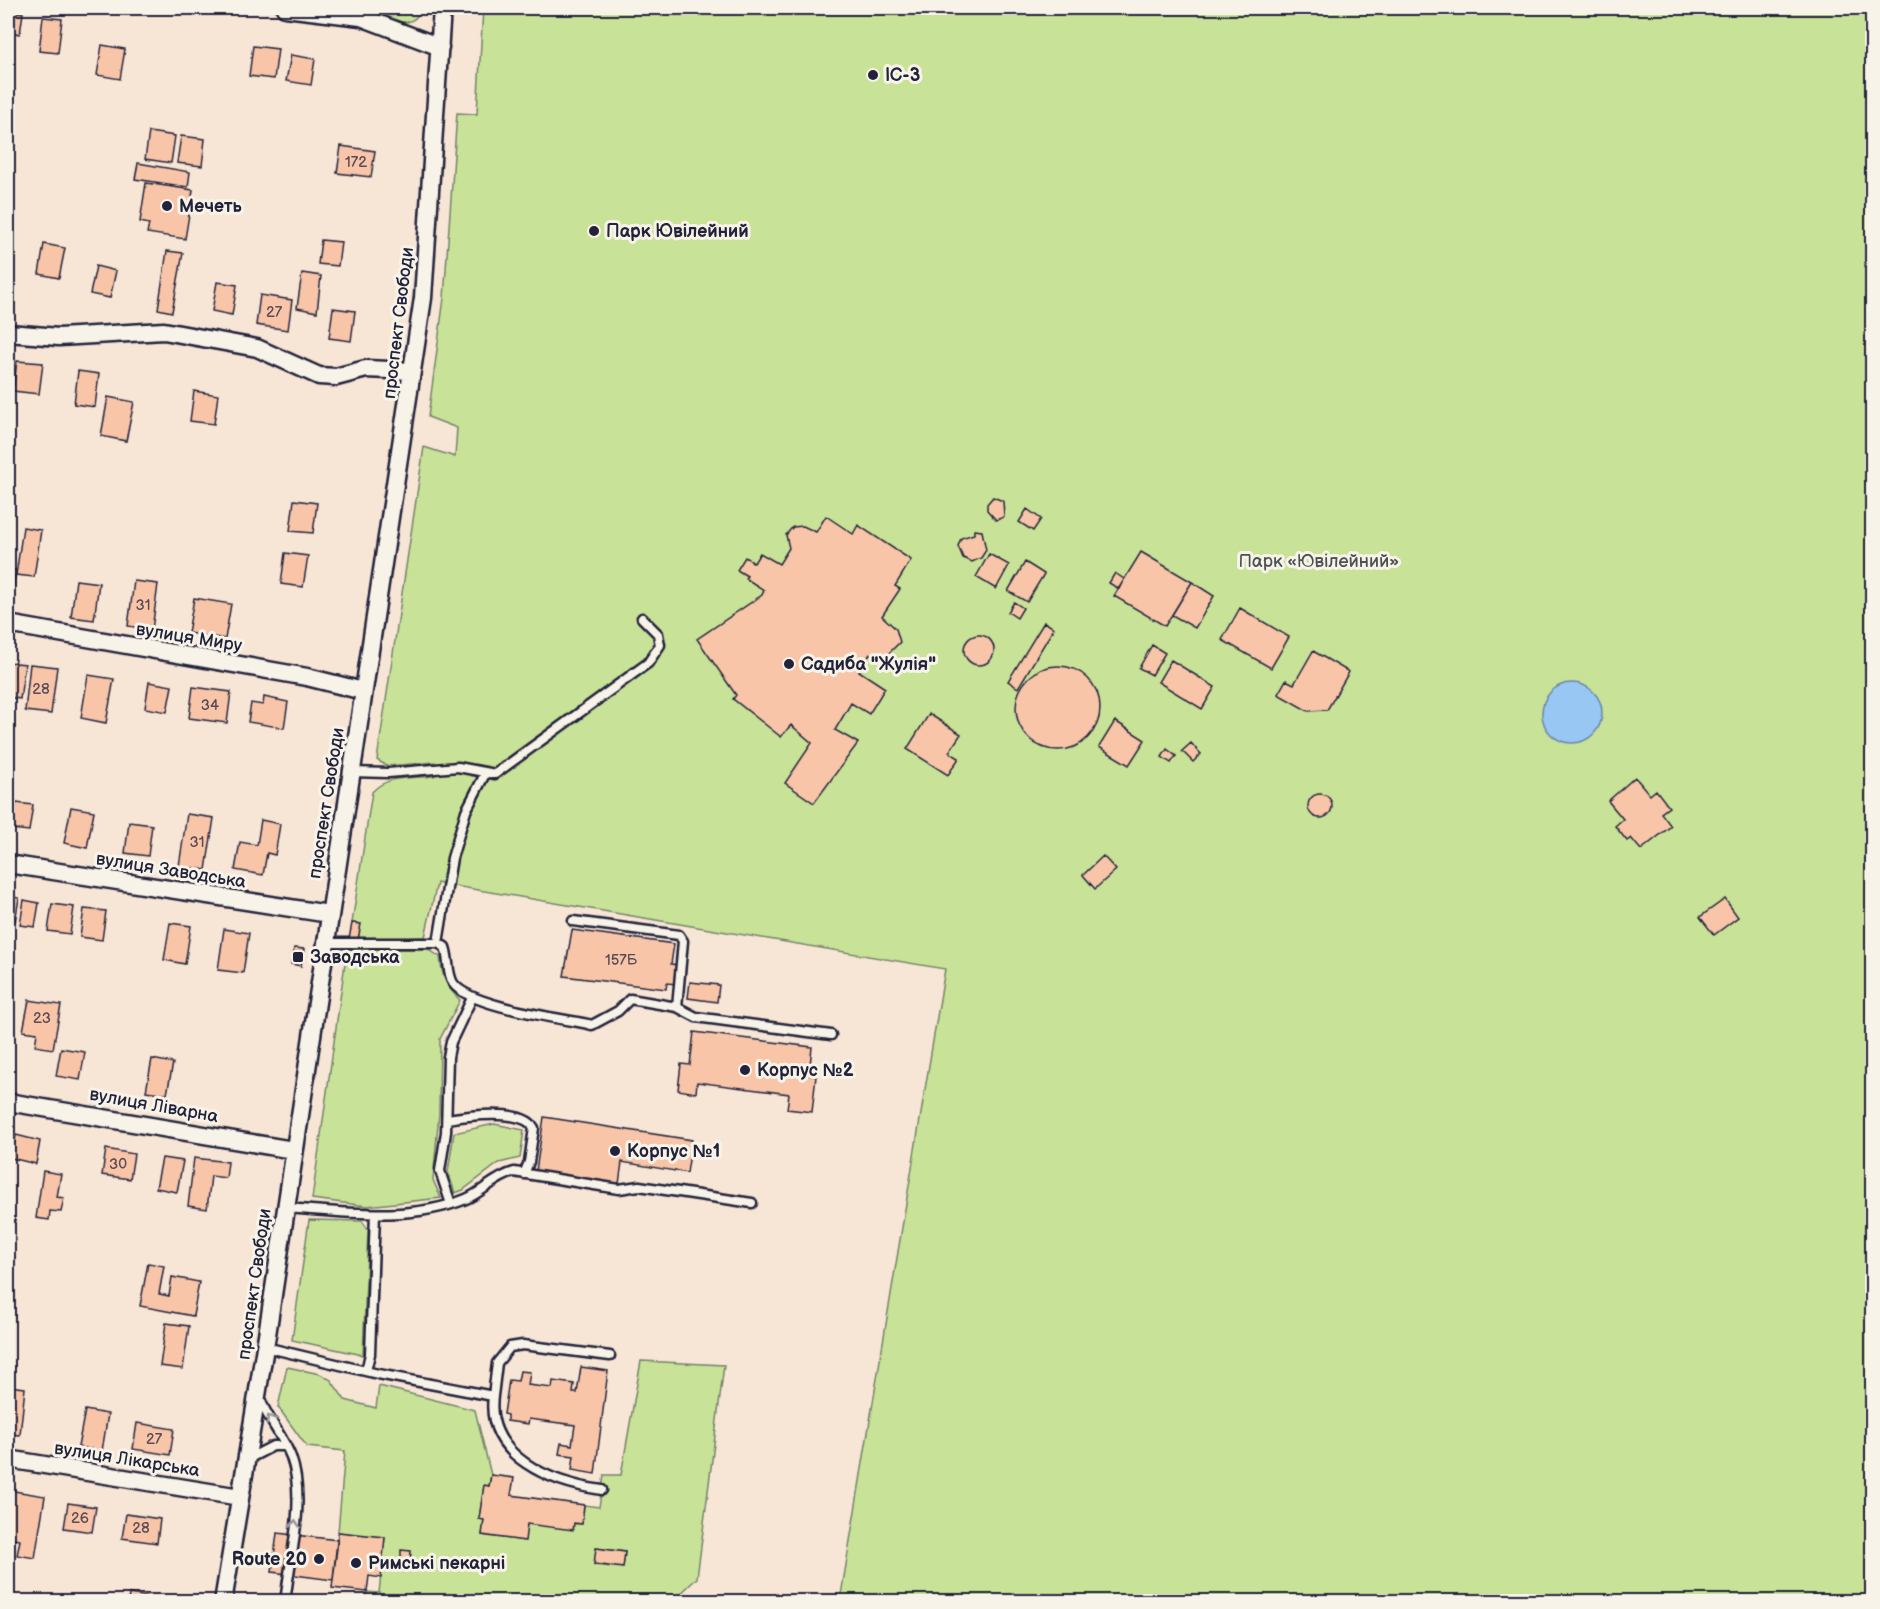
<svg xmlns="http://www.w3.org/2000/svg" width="1880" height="1609" font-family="'Balsamiq Sans',sans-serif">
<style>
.green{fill:#c8e298;stroke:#75826a;stroke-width:1.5;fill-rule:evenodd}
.water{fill:#98c7f3;stroke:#6985a9;stroke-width:1.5}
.building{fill:#f8c5a8;stroke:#22223b;stroke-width:1.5}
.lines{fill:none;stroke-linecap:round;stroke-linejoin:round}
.service-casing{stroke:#22223b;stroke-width:13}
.minor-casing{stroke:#22223b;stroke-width:21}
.service{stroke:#f7f3e8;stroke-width:8}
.minor{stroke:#f7f3e8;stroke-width:16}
.oneway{stroke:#97959a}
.poi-dot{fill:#22223b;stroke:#f7f3e8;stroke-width:2}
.labels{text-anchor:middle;stroke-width:6;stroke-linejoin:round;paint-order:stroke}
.number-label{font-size:15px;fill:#584b56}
.poi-label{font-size:18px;font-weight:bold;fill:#22223b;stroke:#f7f3e8;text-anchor:start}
.street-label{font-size:18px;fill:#22223b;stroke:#f7f3e8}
.park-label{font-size:18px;fill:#4c5252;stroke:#f7f3e8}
</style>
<rect width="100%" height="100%" fill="#f7e5d5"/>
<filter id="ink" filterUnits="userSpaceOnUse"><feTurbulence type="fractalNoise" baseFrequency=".0167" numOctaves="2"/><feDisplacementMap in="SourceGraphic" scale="12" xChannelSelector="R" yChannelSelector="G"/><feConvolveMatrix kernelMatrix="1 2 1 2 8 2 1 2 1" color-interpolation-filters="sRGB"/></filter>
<g filter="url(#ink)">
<path class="green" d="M376 8H421C414 31 387 22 376 8Z
M483 8H1872V1601H840L945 969 437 883 425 937 358 940 360 924 352 923 372 792C388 774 413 779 434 776L435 762 387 766 377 760 424 447 455 457 457 428 428 417 444 298 457 113 477 114Z
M347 949H428L440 957C442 976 446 987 460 1000L440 1039 439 1113 433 1180 441 1198 367 1206 312 1199Z
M494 1124 524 1130 520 1158 499 1163 463 1190 455 1193 448 1172 454 1133Z
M309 1220 362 1221 368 1229 363 1355 292 1340Z
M641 1361 724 1365 697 1578 673 1601H365L367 1592 379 1593 385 1538 338 1532 345 1451 307 1447 278 1407 287 1367 320 1374 331 1380 345 1400 376 1408 379 1386 475 1410 491 1475 489 1486H484L479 1519 484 1520 482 1535 524 1541 527 1524H582L584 1505 599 1507 604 1475H621ZM597 1548 625 1552 623 1568 594 1565Z"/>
<path class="water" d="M1542 713a30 30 0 1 1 60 0a30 30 0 1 1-60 0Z"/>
<path class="building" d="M8 11 23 13 20 34 10 32 8 50Z
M43 17 62 19 58 53 39 51Z
M102 45 125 49 120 79 97 75Z
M253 46 278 49 274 79 249 76Z
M291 55 315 59 311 85 286 81Z
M149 132 175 136 171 163 145 159Z
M181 136 205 139 202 166 177 163Z
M341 146 375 151 371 177 337 173Z
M138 163 190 172 188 187 135 179Z
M146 183 193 190 185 239 147 233 149 224 140 222Z
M321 240 341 242 338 266 318 264Z
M44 244 65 248 59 278 39 274Z
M167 251 183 253 172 312 158 309Z
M96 266 116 271 110 298 90 294Z
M302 273 321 276 317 312 297 308Z
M217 282 237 285 232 315 212 311Z
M260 295 292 300 288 330 256 325Z
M333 308 355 311 351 341 329 338Z
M17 361 43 363 39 394 13 391Z
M78 371 99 374 95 407 74 404Z
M194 391 218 395 214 424 190 421Z
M108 397 134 402 126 441 101 436Z
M993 497 1003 501 1004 517 996 520 987 510V504Z
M294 500 317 503 313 533 290 531Z
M1027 509 1041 519 1033 531 1019 522Z
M826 516 853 534 858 525 911 560 895 586 900 589 882 616 896 629 900 642 885 657 870 654 859 671 885 688 869 714 851 703 835 730 858 743 814 803 785 783 812 743 791 725 781 737 733 699 736 695 697 639 762 595 764 590 745 578 747 576 737 570 745 557 754 563 760 553 779 564 789 548 786 535 790 530 793 527 803 526 816 532Z
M23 527 41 530 34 577 16 575Z
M974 530 982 531 986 550 981 558 972 562 963 558 958 546 961 538 974 534Z
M1141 552 1192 582 1165 626 1114 596Z
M285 553 308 556 303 587 281 584Z
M989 554 1009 565 996 589 976 577Z
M1025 562 1044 574 1027 602 1008 591Z
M8 569 16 570 12 597 8 596Z
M1115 573 1124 579 1119 589 1109 583Z
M76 580 99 583 94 620 71 617Z
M134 581 158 584 152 630 128 626Z
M1192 582 1214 596 1195 628 1172 615Z
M194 598 231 604 225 639 188 633Z
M1014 602 1023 608 1017 618 1008 612Z
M1240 608 1289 637 1271 668 1222 640Z
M1044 622 1054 628 1018 688 1008 681Z
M964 650a15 15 0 1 1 30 0a15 15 0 1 1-30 0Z
M1152 645 1165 653 1152 675 1139 668Z
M1313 651 1349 672 1327 710 1308 711 1278 694 1286 680 1294 684Z
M1171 660 1215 687 1202 709 1158 682Z
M8 662 25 664 20 699 8 697Z
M30 664 57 667 51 714 25 711Z
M1016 708a42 42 0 1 1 84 0a42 42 0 1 1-84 0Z
M88 675 114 679 106 723 81 718Z
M149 682 172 686 167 712 145 708Z
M193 687 231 692 227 723 189 718Z
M264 697 288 702 284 728 248 722 251 703 263 705Z
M929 714 961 734 949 752 959 758 948 775 907 749Z
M1115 721 1145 740 1129 765 1099 747Z
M1191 743 1201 754 1193 762 1182 751Z
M1167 749 1176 756 1171 763 1162 757Z
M1635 777 1650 795 1656 790 1669 807 1661 813 1671 826 1641 850 1631 838 1627 841 1615 826 1623 819 1608 801Z
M1308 806a12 12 0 1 1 24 0a12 12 0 1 1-24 0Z
M16 803 33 805 29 831 12 829Z
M71 807 94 811 87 848 64 843Z
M187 814 214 818 206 870 179 866Z
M261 820 280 824 275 855 267 853 263 875 235 870 240 842 257 845Z
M129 822 152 825 148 856 125 853Z
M1103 856 1116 870 1095 889 1083 875Z
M8 896 19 898 15 922 8 921Z
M1725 899 1738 917 1714 935 1700 917Z
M24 900 39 903 35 927 20 925Z
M52 904 74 907 70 934 48 931Z
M84 909 106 911 102 940 80 937Z
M170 923 191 926 185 964 164 960Z
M352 923 361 924 358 940 349 939Z
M224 929 249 933 243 973 218 970Z
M572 930 674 944 671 964 679 965 676 984 667 983 666 989 564 976Z
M294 948 304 949 301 966 291 964Z
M690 982 719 985 717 1002 688 998Z
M29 1000 61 1005 53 1049 35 1046 37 1033 23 1031Z
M694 1032 812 1047 809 1075 816 1076 812 1112 787 1109 789 1094 697 1082 696 1093 678 1090 681 1064 690 1065Z
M61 1048 85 1052 80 1080 56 1076Z
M152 1059 173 1063 167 1094 146 1091Z
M544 1117 692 1140 687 1173 622 1162 619 1184 536 1171Z
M16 1135 40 1141 36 1164 11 1158Z
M106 1149 134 1154 130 1179 102 1175Z
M162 1158 183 1161 177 1192 156 1188Z
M194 1158 228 1162 226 1178 211 1176 207 1209 188 1206Z
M43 1171 61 1174 57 1197 64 1198 61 1212 50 1211 49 1220 36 1218Z
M148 1263 164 1266 159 1294 169 1296 172 1277 199 1282 193 1316 140 1306Z
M166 1323 189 1326 183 1369 160 1366Z
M581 1367 608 1371 595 1474 572 1470 574 1456 559 1454 561 1443 572 1445 575 1425 529 1419 528 1424 507 1421V1415L504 1414 509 1380 518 1381 520 1371 530 1372 528 1385 552 1388 553 1381 574 1384 573 1393H577Z
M8 1386 25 1388 20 1435 8 1434Z
M85 1410 108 1414 102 1451 78 1447Z
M137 1423 174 1429 170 1455 133 1449Z
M491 1475 514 1478 511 1495 584 1505 582 1524 574 1523 573 1530 527 1524 525 1541 482 1535 484 1520 479 1519 484 1485 489 1486Z
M8 1490 45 1496 35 1558 17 1555 20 1540 8 1538Z
M68 1503 96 1507 92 1532 64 1528Z
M126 1514 160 1519 157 1543 122 1538Z
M338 1532 385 1537 381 1578 369 1576 367 1592 332 1588Z
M277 1533 338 1540 333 1580 272 1572Z
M596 1548 625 1552 623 1568 594 1564Z
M401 1550 411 1551 410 1567 401 1566Z
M129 1594 150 1597V1602H128Z"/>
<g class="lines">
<defs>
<path id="service" d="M351 772 388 773 458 767 495 774 648 663 660 645 658 634 642 618
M573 921 679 935 683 941 677 1007
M325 943H438L445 947C449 958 447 973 453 983 468 1006 558 1018 588 1024L592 1025 618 1011 630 999 677 1007 696 1017 831 1035
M438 943 452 858 466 811 485 774
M447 1119C466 1116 523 1108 534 1128L529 1162 524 1174
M451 1204 440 1171 446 1132 448 1057 451 1042 472 998
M285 1208C344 1212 409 1222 466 1199 483 1192 495 1177 514 1172L619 1189 639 1186 752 1203
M265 1347 378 1374 493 1396C485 1457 552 1483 602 1490
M366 1371 370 1354 375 1214
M493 1396 497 1363 510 1347 523 1345 610 1356
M260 1399C268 1420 283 1436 291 1457 306 1499 291 1552 286 1595L282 1602
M248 1459 273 1446H286"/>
<path id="minor" d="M285 8 361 17 440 47
M8 333 59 337 164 331 257 348 319 376 336 377 366 369 412 371
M8 624 307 677 363 691
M8 864 329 914
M8 1102 293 1150
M8 1459 240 1497
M223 1602 267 1335 423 298 442 8"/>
</defs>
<use href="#service" class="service-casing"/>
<use href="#minor" class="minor-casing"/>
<use href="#service" class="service"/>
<use href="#minor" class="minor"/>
</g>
<defs><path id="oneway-chevron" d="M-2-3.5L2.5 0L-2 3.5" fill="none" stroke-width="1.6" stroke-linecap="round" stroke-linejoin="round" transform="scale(1.5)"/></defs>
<g class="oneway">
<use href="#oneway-chevron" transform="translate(270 1419) rotate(-120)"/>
<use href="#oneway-chevron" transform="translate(295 1524) rotate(-86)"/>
</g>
</g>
<g class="poi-dot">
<circle cx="873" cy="75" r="6"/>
<circle cx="167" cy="206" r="6"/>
<circle cx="594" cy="231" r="6"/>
<circle cx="789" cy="664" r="6"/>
<rect x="292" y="951" width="12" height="12" rx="3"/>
<circle cx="745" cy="1070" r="6"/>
<circle cx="615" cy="1151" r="6"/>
<circle cx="319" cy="1559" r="6"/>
<circle cx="356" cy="1563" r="6"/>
</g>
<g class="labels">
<g class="number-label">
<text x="356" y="167">172</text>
<text x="274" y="317">27</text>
<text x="143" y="610">31</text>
<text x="41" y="694">28</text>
<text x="210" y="710">34</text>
<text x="197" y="847">31</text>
<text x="621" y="965">157Б</text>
<text x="42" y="1023">23</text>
<text x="118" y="1169">30</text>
<text x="154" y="1444">27</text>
<text x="80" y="1523">26</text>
<text x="141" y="1533">28</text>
</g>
<g class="poi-label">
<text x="885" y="81">ІС-3</text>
<text x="179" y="212">Мечеть</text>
<text x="606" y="237">Парк Ювілейний</text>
<text x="801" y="670">Садиба "Жулія"</text>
<text x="310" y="963">Заводська</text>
<text x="757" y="1076">Корпус №2</text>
<text x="627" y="1157">Корпус №1</text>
<text x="307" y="1565" text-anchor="end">Route 20</text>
<text x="368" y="1569">Римські пекарні</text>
</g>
<g class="street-label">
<text transform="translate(398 323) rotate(-83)" y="6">проспект Свободи</text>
<text transform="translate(189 637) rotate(9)" y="6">вулиця Миру</text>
<text transform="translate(326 803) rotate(-81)" y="6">проспект Свободи</text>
<text transform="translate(171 870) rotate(9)" y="6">вулиця Заводська</text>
<text transform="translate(154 1105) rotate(10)" y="6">вулиця Ліварна</text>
<text transform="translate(254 1284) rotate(-82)" y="6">проспект Свободи</text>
<text transform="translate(127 1459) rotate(9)" y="6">вулиця Лікарська</text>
</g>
<g class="park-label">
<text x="1319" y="567">Парк «Ювілейний»</text>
</g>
</g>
<rect width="1880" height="1609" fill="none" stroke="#f7f3e8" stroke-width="30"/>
<rect x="15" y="15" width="1850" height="1579" fill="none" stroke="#22223b" stroke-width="2" filter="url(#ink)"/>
</svg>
